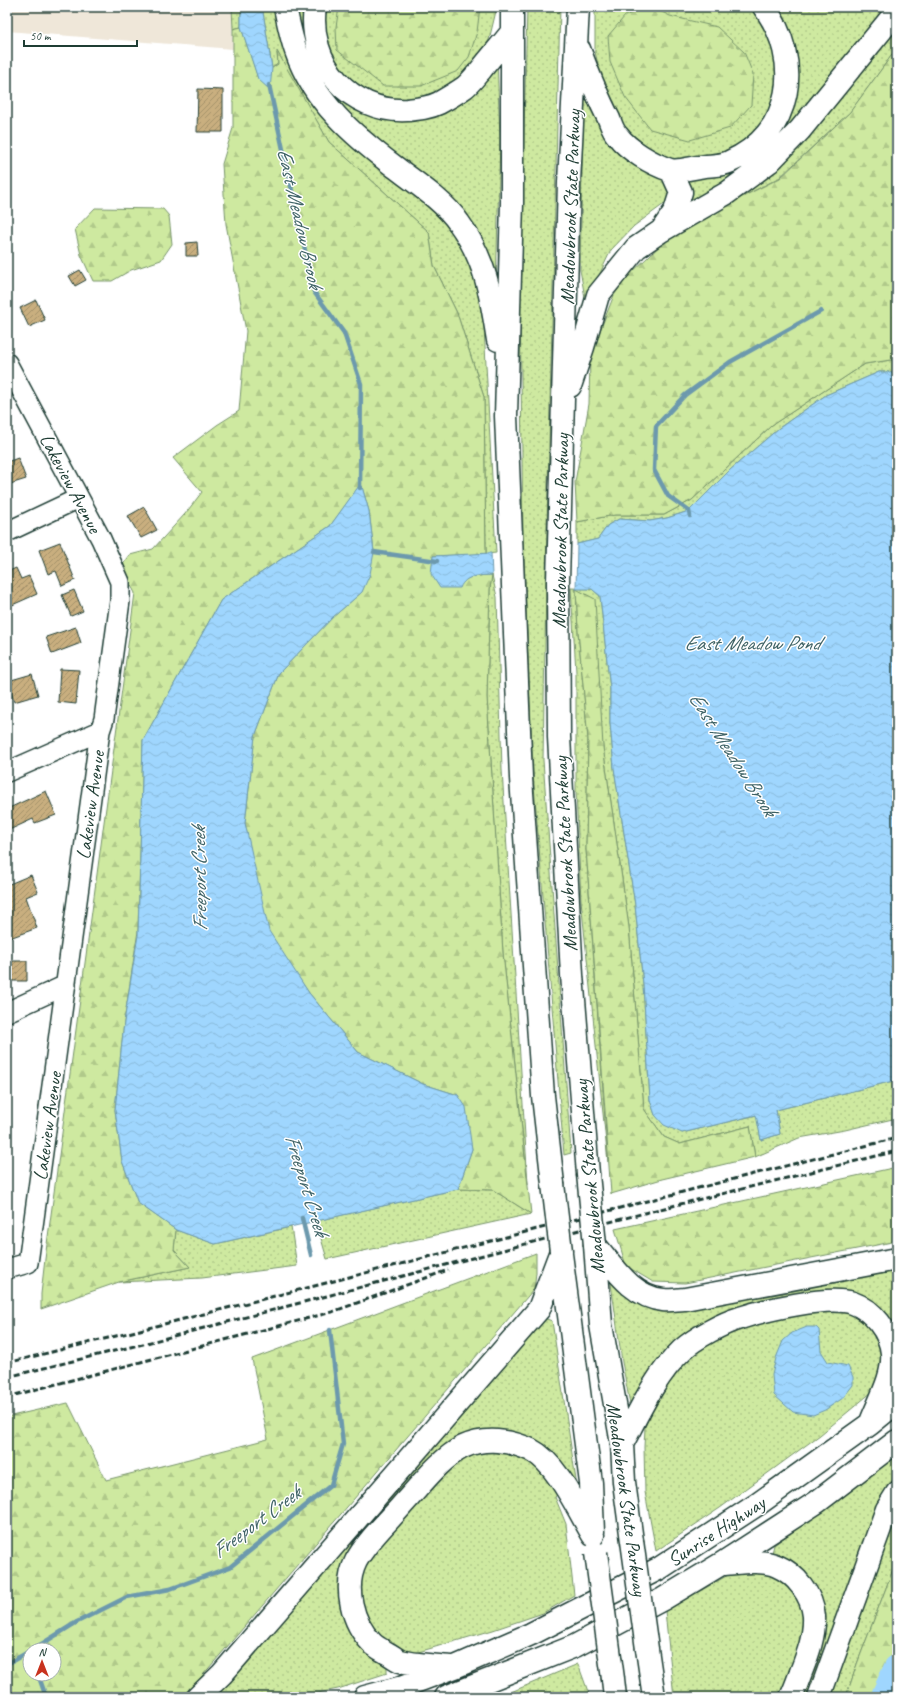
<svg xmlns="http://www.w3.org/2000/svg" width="904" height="1704" font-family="Caveat,sans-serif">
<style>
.built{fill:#efe7d9}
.grass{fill:url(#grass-dots);stroke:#76936a}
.forest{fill:url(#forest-firs);stroke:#76936a;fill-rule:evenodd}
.water{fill:url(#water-waves);stroke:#6c99ad}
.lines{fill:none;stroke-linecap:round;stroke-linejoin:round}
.stream{stroke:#6c99ad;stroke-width:4.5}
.river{stroke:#9fd6fe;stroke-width:27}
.building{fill:url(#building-hatch);stroke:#1f3d34}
.minor-casing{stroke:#1f3d34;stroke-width:22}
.highway-casing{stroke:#1f3d34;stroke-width:25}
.minor{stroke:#fff;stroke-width:19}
.highway{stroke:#fff;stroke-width:22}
.rail{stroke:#1f3d34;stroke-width:3;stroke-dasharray:6 3;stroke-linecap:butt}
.highway-bridge-casing{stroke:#1f3d34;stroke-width:25;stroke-linecap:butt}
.highway-bridge{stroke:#fff;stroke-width:22}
.labels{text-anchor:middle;stroke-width:3;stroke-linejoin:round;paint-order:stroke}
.street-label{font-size:20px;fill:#1f3d34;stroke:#fff}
.water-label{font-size:21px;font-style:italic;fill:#3f6366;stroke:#fff}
</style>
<defs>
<pattern id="grass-dots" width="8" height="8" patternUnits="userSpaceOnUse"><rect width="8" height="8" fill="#cee9a0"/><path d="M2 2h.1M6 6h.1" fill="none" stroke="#b0c98a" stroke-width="1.8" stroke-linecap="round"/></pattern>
<pattern id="forest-firs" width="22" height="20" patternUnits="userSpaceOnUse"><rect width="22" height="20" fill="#cee9a0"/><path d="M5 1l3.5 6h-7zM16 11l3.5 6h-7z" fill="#b0c98a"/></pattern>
<pattern id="water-waves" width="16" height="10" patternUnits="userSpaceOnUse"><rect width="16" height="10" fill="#9fd6fe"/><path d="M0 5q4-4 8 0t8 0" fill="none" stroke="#88b9da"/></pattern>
<pattern id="building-hatch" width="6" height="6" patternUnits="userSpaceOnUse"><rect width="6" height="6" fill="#c9af7f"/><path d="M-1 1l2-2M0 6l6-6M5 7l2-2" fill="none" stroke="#a39069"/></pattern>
</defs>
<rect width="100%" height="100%" fill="#fff"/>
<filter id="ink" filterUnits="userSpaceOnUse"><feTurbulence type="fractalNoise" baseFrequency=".025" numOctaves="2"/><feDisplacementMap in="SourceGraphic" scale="8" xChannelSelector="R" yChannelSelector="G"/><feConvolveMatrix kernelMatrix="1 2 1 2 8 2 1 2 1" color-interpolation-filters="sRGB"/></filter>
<g filter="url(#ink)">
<path class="built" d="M7 7H232L233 49 7 31Z"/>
<path class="grass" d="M232 7H276L302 88 443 213 472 263 484 327 496 553 486 554 484 397 457 313 434 266 429 232 329 142 277 53 278 64 272 68 263 12H241V27L233 29Z
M291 7H307L312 55 399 117 497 58 500 139 496 288 476 229 332 104 309 65Z
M323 7H497L489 40 467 74 430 99 388 102 357 88 334 67 321 29Z
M527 7H560L547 524 543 760 571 1153 564 1155 533 773 523 536 520 298Z
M595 7H756L779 58 773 109 744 144 707 162 670 160 631 140 608 106 595 52Z
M774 7H890L775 145 722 185 685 207 681 176 783 123Z
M897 20V48L850 112 779 178 714 211Z
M584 76 659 172 673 194 664 204 634 226 611 250 586 303 580 270Z
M897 359V372H879L826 395 779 428 730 470 689 511 667 518 650 521 619 519 608 525 598 539 577 544V522L615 515H664L692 500 772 425 865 364Z
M492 575 497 597 502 770 528 1184 503 953 487 697 490 589Z
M571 588 592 589 600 596 610 689V723L614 768 635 905 643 984 650 1100 655 1115 682 1133 757 1115 761 1140 780 1134 776 1110 897 1080V1118L845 1130 799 1138 755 1157 750 1126 680 1144 664 1137 644 1109 629 927 603 747 576 589 578 631 588 739 586 849 608 1162 581 900 576 791V672Z
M458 1189 493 1190 531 1214 327 1259 316 1221Z
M291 1227 297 1266 202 1278 119 1282 190 1267 174 1250 176 1230 215 1244Z
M897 1265V1332L893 1323 881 1310 747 1307 717 1315 677 1342 636 1405 630 1404 622 1362 609 1269 640 1299Z
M849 1308 871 1321 884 1345 882 1380 872 1392 820 1435 720 1508 656 1551 645 1492 644 1447 645 1427 659 1389 701 1342 743 1322Z
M544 1318 552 1321 579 1500 550 1452 441 1450 344 1595 387 1662V1673L338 1689 297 1697H207Z
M484 1447 525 1455 549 1474 559 1492 555 1497 566 1524 574 1595 543 1613 493 1630 415 1653 396 1649 377 1636 358 1606V1580L366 1556 456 1460Z
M897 1454V1469L881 1508 813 1697H799L822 1617 772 1553 774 1545Z
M897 1508V1559L857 1664 846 1697H830Z
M773 1570 800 1592 805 1635 781 1697H674L665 1611 735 1571Z
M578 1664 590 1697H499Z"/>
<path class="forest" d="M339 7H480L477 32 469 57 458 71 421 86H383L337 50 336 27Z
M646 7H652L670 16 717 27 744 52 753 74 751 105 730 128 690 140 650 129 625 97 610 62 608 36 625 16Z
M241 27 258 78 278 64 277 51 329 142 429 232 434 266 457 313 484 397 486 554 433 556 463 581 473 576 492 575 490 589 487 697 503 953 531 1214 493 1190 458 1189 472 1149 458 1095 423 1084 358 1052 309 993 266 931 245 823 255 736 279 673 333 617 362 592 374 552 369 511 361 484 330 526 221 600 143 740 138 931 124 1022 115 1110 122 1161 138 1203 176 1230 174 1250 190 1267 119 1282 41 1309V1294L45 1259 135 593 121 567 130 555 153 549 185 514 202 492 173 458 217 425 239 411 246 331 226 224 222 164 233 128V29Z
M897 48V359L865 364 772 425 692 500 664 515H615L577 522 575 482 589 404 590 356 614 295 629 275 668 238 714 211 780 178 850 112Z
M95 208 163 209 169 216 172 244 161 260 131 270 112 281H93L81 255 75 229Z
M576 589 595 599 603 747 629 927 644 1109 664 1137 680 1144 750 1126 755 1157 662 1179 611 1194 586 849 588 739 578 631Z
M897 1167V1241L685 1283 653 1282 626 1266 615 1229Z
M536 1253V1273L534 1289 184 1697H7V1417L68 1403 106 1480 268 1439 252 1359ZM30 1650H54V1674H30Z
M897 1559V1697H846L857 1664Z"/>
<path class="water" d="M241 12H263L272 68 270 90 258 79 241 27Z
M879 372H897V1080L776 1110 780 1134 761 1140 756 1115 682 1133 664 1125 655 1115 650 1100 643 984 635 905 614 768 610 723V689L600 596 592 589H576L577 544 598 539 608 525 619 519 650 521 667 518 689 511 730 470 779 428 826 395Z
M361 483 369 511 374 552 370 574 362 592 333 617 279 673 255 736 245 823 269 931 309 993 358 1052 423 1084 458 1095 466 1107 472 1149 458 1189 215 1244 176 1230 138 1203 122 1161 115 1110 124 1022 138 935 143 740 221 600 330 526Z
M491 553 492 575C479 576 466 574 460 588H440L431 574 433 556Z
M807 1327H816L819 1330 821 1351 828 1362 848 1366 853 1377V1385L843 1398 825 1410 813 1415 793 1412 774 1395 772 1375 776 1358 783 1341 792 1333Z"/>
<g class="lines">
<path class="stream" d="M269 85 314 292 344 333 361 384 360 488
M690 516 689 511 668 496 654 470 656 426 685 395 730 362 821 311
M374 552 437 561
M302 1218 311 1255
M32 1650 77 1622 127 1597 170 1589 230 1567 331 1485 343 1444 330 1330
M7 1664 30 1651
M38 1674 46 1697"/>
<path class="river" d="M884 1697 897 1668"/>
</g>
<path class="building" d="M198 89 223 90V132H197Z
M197 242 198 256H186V243Z
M80 270 86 280 75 286 69 276Z
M36 300 45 320 29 327 20 308Z
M18 458 26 479 7 485V462Z
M144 507 157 530 141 538 128 516Z
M60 542 75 580 62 586 56 571 48 574 39 550Z
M16 568 21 579 29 576 37 594 10 606 7 600V572Z
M74 590 83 611 71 616 62 595Z
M76 627 81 643 52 654 46 637Z
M60 669 79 670 76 704 58 702Z
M32 674 38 695 14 702 8 681Z
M46 791 56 815 35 823 33 819 7 831V809Z
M31 875 38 892 26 897 37 928 7 939V885Z
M7 961H27V981H7Z"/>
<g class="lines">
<defs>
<path id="minor" d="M7 363 101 539 120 582V601L104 719 100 731 28 1263 7 1269
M7 532 79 498
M7 772 100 731
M7 1012 66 985"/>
<path id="highway" d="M285 7C288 22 291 37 296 51 313 101 354 136 395 167 415 182 445 202 459 223 486 260 491 296 498 340
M315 7C307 63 350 113 407 110 418 109 429 108 439 103 448 98 458 92 465 87 471 82 475 76 480 71 490 58 501 46 511 33
M512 7V203L506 416 521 778 543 1096 553 1184
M578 7 569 182 558 581 559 737 572 975 588 1174
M579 49C588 73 597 96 609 119 611 124 613 131 617 135 628 150 652 164 670 170 678 172 691 168 699 167 709 165 721 166 729 162 794 134 803 60 764 7
M662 230 675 211 681 192 671 170
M570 386 583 347 598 295 636 248 661 231 727 193 769 162 800 130 897 11
M595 1245C614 1267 632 1297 663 1300 671 1301 678 1299 685 1299L897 1259
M595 1245 601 1325 622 1444 624 1482 632 1541
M561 1254 591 1483 593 1532
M622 1444C639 1412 655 1376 682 1350 695 1338 723 1323 740 1318 764 1310 829 1295 853 1303 873 1310 890 1332 892 1353 894 1376 879 1401 871 1422
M723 1564C739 1563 761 1559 777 1566 796 1574 812 1595 814 1616 815 1635 808 1654 801 1672 798 1680 795 1689 791 1697
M647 1649 654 1697
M451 1667C436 1665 415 1665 400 1661 396 1659 391 1655 387 1653 382 1650 376 1647 372 1643 352 1623 343 1587 356 1561 368 1539 388 1522 404 1503 422 1484 440 1459 463 1447 485 1437 510 1440 531 1450 557 1463 578 1510 593 1535
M613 1679 615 1697
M198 1697 222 1674 539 1309 561 1251
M365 1697 399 1688 455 1667 531 1634 660 1568 758 1504 870 1424 897 1402
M446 1697 575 1646 663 1599 721 1564 817 1502 897 1441
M819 1697 887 1509 897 1493"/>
</defs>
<use href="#minor" class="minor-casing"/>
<use href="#highway" class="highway-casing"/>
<use href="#minor" class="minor"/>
<use href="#highway" class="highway"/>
<path class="rail" d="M7 1363C304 1290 600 1212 897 1138
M7 1377 139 1345 656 1210 897 1151
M7 1397 332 1312 448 1270"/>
<defs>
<path id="highway-bridge" d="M588 1174 595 1245
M553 1184 561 1251
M632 1541 647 1649
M596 1553 613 1679"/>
</defs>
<use href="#highway-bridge" class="highway-bridge-casing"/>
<use href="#highway-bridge" class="highway-bridge"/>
</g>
</g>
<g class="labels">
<g class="street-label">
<text transform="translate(570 207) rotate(-88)" y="7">Meadowbrook State Parkway</text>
<text transform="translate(71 483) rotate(62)" y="7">Lakeview Avenue</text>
<text transform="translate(560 531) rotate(-89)" y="7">Meadowbrook State Parkway</text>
<text transform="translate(90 805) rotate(-82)" y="7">Lakeview Avenue</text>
<text transform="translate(565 854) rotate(-93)" y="7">Meadowbrook State Parkway</text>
<text transform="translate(47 1126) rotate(-82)" y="7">Lakeview Avenue</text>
<text transform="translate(589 1177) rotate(-95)" y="7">Meadowbrook State Parkway</text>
<text transform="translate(627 1499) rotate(82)" y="7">Meadowbrook State Parkway</text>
<text transform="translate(716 1531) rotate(-33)" y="7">Sunrise Highway</text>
</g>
<g class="water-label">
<text transform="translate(300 218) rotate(77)" y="7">East Meadow Brook</text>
<text x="752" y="650">East Meadow Pond</text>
<text transform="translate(733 754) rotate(57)" y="7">East Meadow Brook</text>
<text transform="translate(199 879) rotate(-91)" y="7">Freeport Creek</text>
<text transform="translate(307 1185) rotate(73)" y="7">Freeport Creek</text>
<text transform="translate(256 1522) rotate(-37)" y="7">Freeport Creek</text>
</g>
</g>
<rect width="904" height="1704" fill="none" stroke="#fff" stroke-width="24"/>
<rect x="12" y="12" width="880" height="1680" fill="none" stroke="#1f3d34" stroke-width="1.5" filter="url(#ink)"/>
<g transform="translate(42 1662)"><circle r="19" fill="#ffffff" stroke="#a5b1ae"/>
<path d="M0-3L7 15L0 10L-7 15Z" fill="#c8321e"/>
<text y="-6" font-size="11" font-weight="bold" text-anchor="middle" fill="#1f3d34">N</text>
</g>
<path d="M24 40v6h113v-6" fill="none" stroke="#1f3d34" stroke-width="2"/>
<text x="30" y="40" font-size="12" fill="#1f3d34" stroke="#ffffff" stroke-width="3" paint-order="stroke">50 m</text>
</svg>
